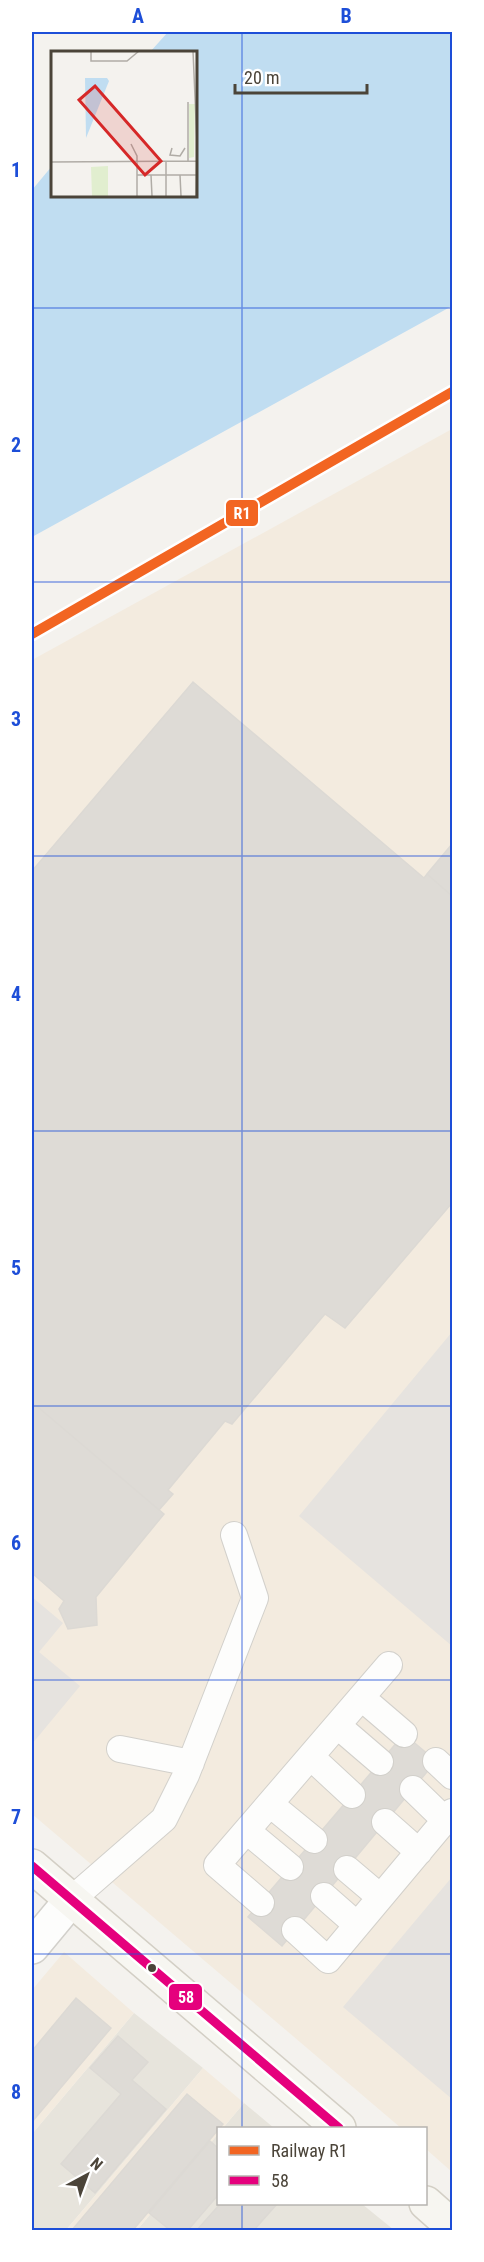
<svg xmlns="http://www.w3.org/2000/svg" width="484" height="2262" font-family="'Roboto Condensed',sans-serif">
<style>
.residential{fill:#e7e4dc}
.commercial{fill:#f3ebdf}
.parking{fill:#e6e3df}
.water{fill:#c0ddf1}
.building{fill:#dedbd6;stroke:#dcd9d4;stroke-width:1.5}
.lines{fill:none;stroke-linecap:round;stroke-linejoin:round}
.service-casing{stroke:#d2d0cb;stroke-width:28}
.minor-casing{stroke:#d2d0cb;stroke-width:36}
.secondary-casing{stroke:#d3cfc5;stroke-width:36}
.service{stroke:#fdfdfc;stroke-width:26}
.minor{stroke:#fdfdfc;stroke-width:33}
.secondary{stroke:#f7f6f1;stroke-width:33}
.bus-1-casing{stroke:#fff;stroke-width:14}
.bus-1{stroke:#e5007d;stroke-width:9}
.rail-1-casing{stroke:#fff;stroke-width:15}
.rail-1{stroke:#f26522;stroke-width:10}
.grid{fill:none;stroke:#1d4ed8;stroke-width:1.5;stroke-opacity:0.55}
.bus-dot{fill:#4b4439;stroke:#fff;stroke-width:2}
.inset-road{fill:none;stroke:#b0aca6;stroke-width:1.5}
.view{fill:#d62828;fill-opacity:0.15;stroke:#d62828;stroke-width:3}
.inset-edge{fill:none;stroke:#4b4439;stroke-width:3}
.line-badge{stroke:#fff;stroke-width:2}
.badge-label{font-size:16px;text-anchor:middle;font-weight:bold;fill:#fff}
.neatline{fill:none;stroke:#1d4ed8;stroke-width:2}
.grid-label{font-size:20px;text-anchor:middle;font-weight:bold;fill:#1d4ed8}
</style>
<rect width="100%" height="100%" fill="#f4f2ee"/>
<path class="residential" d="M134 2013 203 2068 66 2230H32V2134Z
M244 2103 274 2128H223Z
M218 2134 219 2204H362L394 2230H137Z"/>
<path class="commercial" d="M452 429V2172L426 2149V2128H401L32 1814V660Z
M64 1952 134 2013 32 2134V1990Z
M203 2068 244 2103 223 2128H219L218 2134 137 2230H66Z"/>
<path class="parking" d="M452 1332V1646L299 1516Z
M32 1597 63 1623 39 1652 80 1686 32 1744Z
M452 1877V2099L343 2007Z"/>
<path class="water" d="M168 32H452V306L32 537V190L52 166V195H195V52H150Z"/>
<path class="building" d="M193 682 424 878 427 874 452 896V1203L345 1328 325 1314 232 1424 225 1421 168 1490 173 1494 159 1510 32 1402V871Z
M452 844V896L427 874Z
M32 1402 164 1514 96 1597 97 1625 68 1629 59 1609 64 1601 32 1573Z
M404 1734 436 1761 282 1946 248 1917Z
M76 1998 111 2028 32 2122V2051Z
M118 2036 148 2062 132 2080 166 2109 95 2193 61 2164 121 2094 90 2068Z
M187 2094 223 2124 133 2230H72Z
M210 2141 219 2149V2194L188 2230H170L149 2213Z
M220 2204H277L254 2230H197Z"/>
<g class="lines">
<defs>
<path id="service" d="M362 1698 404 1734
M338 1726 380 1762
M120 1749 191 1763
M311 1757 352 1795
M436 1761 452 1776
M413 1789 445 1820
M270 1804 314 1840
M385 1822 419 1852
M247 1831 290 1867
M347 1869 380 1897
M324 1896 357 1925
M71 1900 164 1819 186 1775 255 1598 234 1535
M261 1903 217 1865 389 1665
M295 1930 328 1960 452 1812"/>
<path id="minor" d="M32 1947 71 1900"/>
<path id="secondary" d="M32 1866 339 2128
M426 2203 452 2226"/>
</defs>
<use href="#service" class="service-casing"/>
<use href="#minor" class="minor-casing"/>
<use href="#secondary" class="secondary-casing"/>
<use href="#service" class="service"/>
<use href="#minor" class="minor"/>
<use href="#secondary" class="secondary"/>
<defs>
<path id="bus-1" d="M32 1866 339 2128"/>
</defs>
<use href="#bus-1" class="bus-1-casing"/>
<use href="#bus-1" class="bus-1"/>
<defs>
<path id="rail-1" d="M32 634 452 392"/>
</defs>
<use href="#rail-1" class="rail-1-casing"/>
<use href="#rail-1" class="rail-1"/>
</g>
<path class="grid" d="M242 32V2128M32 308H452M32 582H452M32 856H452M32 1131H452M32 1406H452M32 1680H452M32 1954H452M242 2204V2230"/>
<circle class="bus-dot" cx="152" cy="1968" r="5"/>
<g transform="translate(51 51)">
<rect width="146" height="146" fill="#f4f2ee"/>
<path d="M138 53H144L143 106 138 107ZM57 115V145H41L40 116Z" fill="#e1eecf"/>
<path d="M56 27 58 30 35 87 34 27Z" fill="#c0ddf1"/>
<path class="inset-road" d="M40 0V10H76L88 0M142 0 146 92M137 51V110M80 93 86 105V145M121 97 119 104 129 105 134 97M115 110V145M0 111 146 110M86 124H145M100 124 101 145M129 124 130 145M145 145 146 96"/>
<path class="view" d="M44 35 110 110 94 124 28 49Z"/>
<rect width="146" height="146" class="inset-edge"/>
</g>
<g class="line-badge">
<rect x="225" y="499" width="34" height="28" rx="6" fill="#f26522"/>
<rect x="168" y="1983" width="35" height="28" rx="6" fill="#e5007d"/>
</g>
<g class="badge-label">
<text x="242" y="519">R1</text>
<text x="186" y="2003">58</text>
</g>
<rect width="484" height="2262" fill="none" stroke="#ffffff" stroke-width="66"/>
<rect x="217" y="2127" width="210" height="78" fill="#ffffff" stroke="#b7b4b0" stroke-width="1.5"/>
<rect x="229" y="2146" width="30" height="9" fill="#f26522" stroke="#b7b4b0" stroke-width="1.5"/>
<text x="271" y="2157" font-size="18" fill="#4b4439">Railway R1</text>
<rect x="229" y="2176" width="30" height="9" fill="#e5007d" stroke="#b7b4b0" stroke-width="1.5"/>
<text x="271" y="2187" font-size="18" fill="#4b4439">58</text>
<g transform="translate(87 2175) rotate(41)" stroke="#ffffff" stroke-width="4.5" paint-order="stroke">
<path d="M0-4.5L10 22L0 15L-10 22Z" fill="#4b4439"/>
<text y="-9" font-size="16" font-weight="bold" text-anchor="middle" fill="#4b4439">N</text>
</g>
<path d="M235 84v9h132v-9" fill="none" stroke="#4b4439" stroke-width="3"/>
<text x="244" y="84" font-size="18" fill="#4b4439" stroke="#ffffff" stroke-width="4.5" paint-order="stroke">20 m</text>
<rect x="33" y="33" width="418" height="2196" class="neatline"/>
<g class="grid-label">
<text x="138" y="23">A</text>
<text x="346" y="23">B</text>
<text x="16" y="177">1</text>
<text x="16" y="452">2</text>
<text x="16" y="726">3</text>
<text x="16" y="1001">4</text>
<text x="16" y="1275">5</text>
<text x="16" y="1550">6</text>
<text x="16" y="1824">7</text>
<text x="16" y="2099">8</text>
</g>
</svg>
